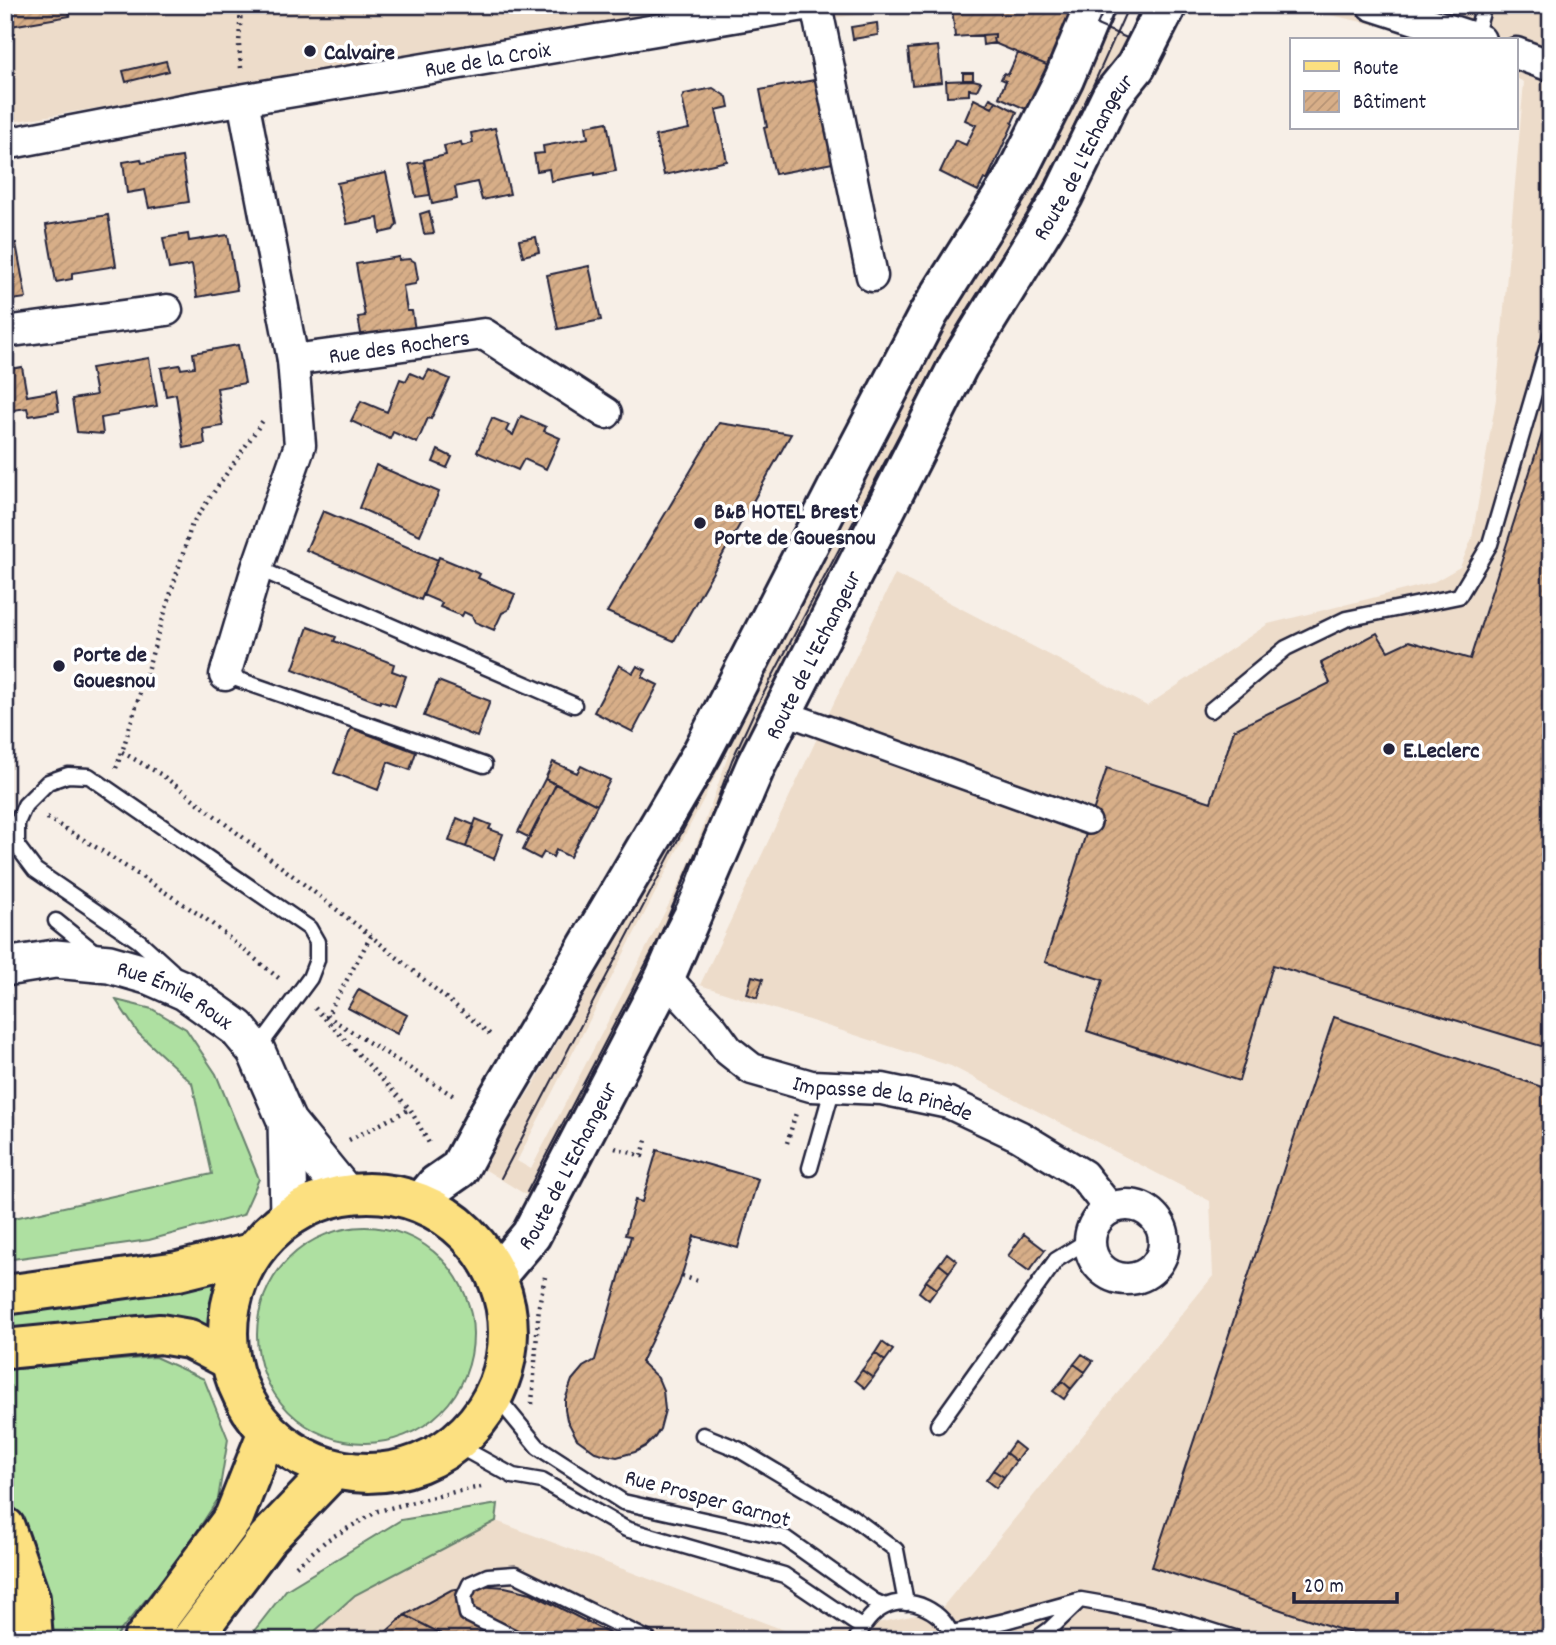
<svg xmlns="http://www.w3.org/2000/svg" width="1556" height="1645" font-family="Dekko,sans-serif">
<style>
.built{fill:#eddcca;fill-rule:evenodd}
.grass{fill:#aee0a1;stroke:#68816e;stroke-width:2}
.building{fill:url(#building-hatch);stroke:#22223b;stroke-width:2}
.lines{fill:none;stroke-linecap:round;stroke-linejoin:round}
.service-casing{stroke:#22223b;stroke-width:19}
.pedestrian-casing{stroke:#22223b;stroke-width:28}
.minor-casing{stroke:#22223b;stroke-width:35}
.tertiary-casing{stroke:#22223b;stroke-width:42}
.secondary-casing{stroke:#22223b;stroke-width:44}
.primary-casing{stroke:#22223b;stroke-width:44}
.trunk-casing{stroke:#22223b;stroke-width:44}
.path{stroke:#22223b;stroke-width:4.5;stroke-dasharray:2 5;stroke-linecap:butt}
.service{stroke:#fff;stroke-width:14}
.pedestrian{stroke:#fff;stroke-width:23}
.minor{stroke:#fff;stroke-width:30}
.tertiary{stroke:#fff;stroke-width:37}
.secondary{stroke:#fff;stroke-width:38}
.primary{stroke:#fce080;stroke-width:38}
.trunk{stroke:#fce080;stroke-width:38}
.tram{stroke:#22223b;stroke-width:2}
.poi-dot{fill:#22223b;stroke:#fff;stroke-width:2.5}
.labels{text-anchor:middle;stroke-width:7;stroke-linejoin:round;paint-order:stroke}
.poi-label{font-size:23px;font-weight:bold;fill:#22223b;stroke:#fff;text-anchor:start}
.street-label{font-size:23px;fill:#22223b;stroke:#fff}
</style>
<defs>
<pattern id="building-hatch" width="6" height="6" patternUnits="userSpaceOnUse" patternTransform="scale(1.75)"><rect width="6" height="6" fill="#d7ae88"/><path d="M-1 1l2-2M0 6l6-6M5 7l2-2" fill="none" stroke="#b89576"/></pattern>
</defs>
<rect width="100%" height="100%" fill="#f7efe7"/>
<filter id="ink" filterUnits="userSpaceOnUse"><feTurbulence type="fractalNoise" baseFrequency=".0143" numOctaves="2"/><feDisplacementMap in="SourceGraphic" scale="14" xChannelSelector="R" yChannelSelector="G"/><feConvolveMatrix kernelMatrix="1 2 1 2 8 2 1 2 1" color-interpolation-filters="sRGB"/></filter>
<g filter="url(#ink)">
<path class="built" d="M5 5H943L228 87 5 123Z
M1286 5H1551V1640H305L355 1595 496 1521 805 1638 940 1610 1213 1276 1210 1201 951 1066 700 985 895 574 1147 706 1268 624 1432 583 1460 567 1472 538 1496 399 1524 82 1516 78V40H1422L1394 29Z
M1097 25 1127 38 1081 141 697 875 531 1198 481 1167 535 1082 586 991 667 833ZM733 742 696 847 680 883 531 1169 517 1161Z"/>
<path class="grass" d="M116 1000 152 1009 186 1029 216 1074 259 1179 243 1215 149 1240 5 1260V1220L212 1174 192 1083 138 1033Z
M257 1335a108 108 0 1 1 216 0a108 108 0 1 1-216 0Z
M214 1280 209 1335 5 1337V1308Z
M155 1357 204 1379 228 1439 218 1499 179 1559 113 1640H54L49 1593 21 1521 5 1495V1370Z
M498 1504 496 1521 355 1595 305 1640H247L286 1590 401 1520Z"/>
<path class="building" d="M5 5H68L70 16 5 27Z
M1075 5 1049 66 994 43 993 38H995V34L955 37 952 6Z
M877 23 878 35 853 39 851 27Z
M995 34V38H993L994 43 983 45 982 35Z
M938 46 942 82 912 85 908 49Z
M1018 53 1049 66 1028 110 999 97 1006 81 1001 79 1004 73 1008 75Z
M166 61 169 71 126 82 123 71Z
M963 73H973V80H963Z
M820 79 838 162 775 174 764 128 767 127 760 90Z
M973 80 981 82 977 90 969 89V95L947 96 946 81Z
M713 88 727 97 729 107 716 110 727 161 664 175 655 136 689 129 682 98 685 94Z
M990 98 996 101 992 108 986 105Z
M974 99 992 108 996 101 1017 112 1012 123 1013 124 987 180 984 179 978 191 940 172 955 140 966 145 976 125 965 120Z
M607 122 616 171 595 175V173L551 181 549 169 537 171 534 154 544 153 543 146 588 138 586 126Z
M495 128 510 194 482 200 477 182 455 187 457 199 432 204 424 160 446 155 444 146 461 142 462 146 473 143 471 133Z
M182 157 189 202 149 208 145 190 127 193 123 162 141 159 142 163Z
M424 162 430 195 416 197 409 164Z
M386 173 397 224 393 230 380 233 378 218 347 224 337 183Z
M5 191 11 227 7 228 9 245H5Z
M429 211 434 233 424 234 420 214Z
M108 215 116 266 72 273V279L56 282 46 225Z
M188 234 189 241 228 235 237 290 197 297 192 265 169 269 163 238Z
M536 237 539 252 523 256 519 240Z
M16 243 26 298 5 301V245Z
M399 257V260L410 259 415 262 418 279 415 284 403 286 407 311H412L415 330 362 339 358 317 365 316 356 264Z
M589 266 601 320 558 329 547 275Z
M238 345 245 383 217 388 223 426 203 429 205 444 184 448 176 394 166 396 161 368 180 365 181 369 195 367 193 353Z
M149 358 157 406 118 413V415L101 418 103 434 77 432 72 399 96 395 91 368Z
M22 367 27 396 56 391 59 411 29 416 27 408 5 411V370Z
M429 370 450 379 431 419 428 418 417 443 393 432 390 439 351 421 361 401 387 412 400 379 406 381 410 373 424 379Z
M1551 406V1049L1273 965 1239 1081 1087 1031 1103 980 1045 962 1107 768 1211 802 1234 730 1330 683 1321 663 1377 633 1388 651 1409 641 1470 659Z
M521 416 546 427 544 431 560 438 546 469 524 459 518 470 477 452 492 418 509 425 506 431 513 435Z
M719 423 791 434 674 641 607 612Z
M438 450 452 457 447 468 433 462Z
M376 465 439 492 420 535 359 508Z
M323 511 438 560 421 600 306 550Z
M439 557 480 574 478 578 515 594 508 610 502 613 494 630 475 622 472 616 464 612 462 616 440 607 442 603 423 595Z
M308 627 336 637 334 641 394 664 392 671 406 676 395 706 380 701V703L293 669Z
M619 665 633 673 637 666 646 670 642 677 658 685 633 732 594 712Z
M438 681 490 701 477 737 424 716Z
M351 728 416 752 410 770 388 762 378 790 334 773Z
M553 762 577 773 581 766 610 780 597 805 545 779Z
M545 779 556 784 530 838 518 832Z
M556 784 597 805 570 857 556 850 553 857 544 852 540 859 523 850Z
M457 818 474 825 466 847 449 841Z
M476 819 491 825 489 829 503 834 494 859 466 847Z
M752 976 763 979 757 998 747 994Z
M359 989 407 1015 397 1034 348 1008Z
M1334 1017 1551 1090V1640H1371L1152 1567Z
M657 1150 758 1179 738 1248 694 1236 679 1284 641 1362 658 1378 663 1390 665 1410 660 1429 655 1437 646 1446 635 1452 617 1457 607 1455 595 1452 577 1439 567 1420 565 1410V1400L572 1380 583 1367 595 1360 631 1236 625 1235 635 1200 642 1202Z
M1024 1234 1045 1250 1029 1271 1008 1256Z
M947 1253 957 1261 949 1272 939 1264Z
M939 1264 949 1272 937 1289 926 1281Z
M926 1281 937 1289 929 1300 919 1292Z
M882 1342 893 1350 885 1361 875 1353Z
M875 1353 885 1361 873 1378 862 1370Z
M1082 1354 1093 1361 1085 1372 1074 1364Z
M1074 1364 1085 1372 1071 1389 1062 1381Z
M862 1370 873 1378 865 1388 855 1380Z
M1062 1381 1071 1389 1064 1399 1053 1391Z
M1014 1442 1024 1450 1016 1461 1006 1453Z
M1006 1453 1016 1461 1004 1477 993 1470Z
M993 1470 1004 1477 996 1488 986 1480Z
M478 1585 505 1587 531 1593 622 1640H453L405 1615 451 1590Z
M405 1615 453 1640H377Z"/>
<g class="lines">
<defs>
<path id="service" d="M1475 38 1484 5
M257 568 574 705
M225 675 484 765
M1211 710 1286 648 1346 619 1459 596 1490 544 1551 335
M56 921 97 954
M172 971 139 941 35 870 17 846V823L25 805 48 782 68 775 89 776 309 928 317 942V960L310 978 256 1051
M810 1168 833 1087
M495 1395 538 1447 623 1502 785 1538 874 1601 885 1606
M938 1425 1056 1260 1090 1239
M703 1435 738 1449 852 1517 896 1550 906 1603
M455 1444 513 1476 542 1481 626 1529 784 1575 861 1627
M952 1633 1005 1621 1081 1600 1110 1605 1171 1618 1241 1640
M519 1640 467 1614 464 1597 470 1584 488 1576 515 1574 649 1640
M856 1640C862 1626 870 1614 884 1607 910 1594 946 1611 953 1640
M1035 1640 1049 1630 1079 1601"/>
<path id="pedestrian" d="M783 712 1089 822"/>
<g id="minor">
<path d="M816 5 872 276"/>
<path d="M1372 5 1480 40"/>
<path d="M1516 53 1551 66"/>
<path id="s1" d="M5 144 187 109 804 5"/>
<path d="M5 332 167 310"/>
<path id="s2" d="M293 360 484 334 606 413"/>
<path d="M225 675 257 568 300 445 293 360 243 100"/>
<path id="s3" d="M665 977 712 1028 728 1050 752 1069 811 1086 882 1089 949 1103 1019 1136 1083 1175 1110 1209"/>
<circle cx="1127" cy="1242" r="37"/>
</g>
<g id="tertiary">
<path id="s4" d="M5 967 55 959 109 964 151 976 185 991 237 1028 256 1051 287 1122 345 1193"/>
<path d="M287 1122 289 1216"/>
</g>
<g id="secondary">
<path d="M422 1202 436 1185 459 1169 487 1117 702 753 839 485 929 313 1014 178 1064 79 1095 5"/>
<path id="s5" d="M497 1275 531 1235 665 977 756 765 958 366 1063 196 1111 97 1136 66 1167 5"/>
</g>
<path id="primary" d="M228 1333a140 140 0 1 1 280 0a140 140 0 1 1-280 0Z
M143 1640 234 1517 268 1431
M191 1640 267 1539 334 1469"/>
<path id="trunk" d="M5 1295 178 1271 251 1253
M5 1349 160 1334 189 1339 230 1360
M5 1527 30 1598 33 1640"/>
</defs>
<use href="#service" class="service-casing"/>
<use href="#pedestrian" class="pedestrian-casing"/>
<use href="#minor" class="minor-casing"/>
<use href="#tertiary" class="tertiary-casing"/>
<use href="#secondary" class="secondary-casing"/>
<use href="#primary" class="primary-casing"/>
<use href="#trunk" class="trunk-casing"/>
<path class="path" d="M241 68 239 45 241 5
M122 752 162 775 371 936 492 1036
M116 768 122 752 192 524 264 419
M47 818 99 849 206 919 281 980
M371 936 327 1016 457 1098
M315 1008 410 1109 430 1145
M349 1140 410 1109
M787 1143 796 1113
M615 1148 642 1156 646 1140
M682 1276 697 1281
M532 1404 539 1305 545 1277
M296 1566 327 1540 378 1511 454 1492 481 1487"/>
<use href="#service" class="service"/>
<use href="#pedestrian" class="pedestrian"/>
<use href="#minor" class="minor"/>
<use href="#tertiary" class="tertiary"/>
<use href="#secondary" class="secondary"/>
<use href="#primary" class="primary"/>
<use href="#trunk" class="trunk"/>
<path class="tram" d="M1106 5 1097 25 1127 38 1142 5
M501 1178 738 725
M527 1192 677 904 687 881 732 760 757 706 946 345C975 296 1007 248 1036 199 1071 136 1100 71 1129 5"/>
</g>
</g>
<g class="poi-dot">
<circle cx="310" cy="51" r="7"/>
<circle cx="700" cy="523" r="7"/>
<circle cx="59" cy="666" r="7"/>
<circle cx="1389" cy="749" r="7"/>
</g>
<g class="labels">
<g class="poi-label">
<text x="324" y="59">Calvaire</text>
<text x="714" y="518">B&amp;B HOTEL Brest<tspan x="714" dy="26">Porte de Gouesnou</tspan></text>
<text x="73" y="661">Porte de<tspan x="73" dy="26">Gouesnou</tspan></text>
<text x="1403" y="757">E.Leclerc</text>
</g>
<g class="street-label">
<text dy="8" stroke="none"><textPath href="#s1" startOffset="490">Rue de la Croix</textPath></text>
<text dy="8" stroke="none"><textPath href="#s5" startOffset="1265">Route de L'Echangeur</textPath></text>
<text dy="8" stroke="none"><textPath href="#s2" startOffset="107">Rue des Rochers</textPath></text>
<text dy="8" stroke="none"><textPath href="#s5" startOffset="698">Route de L'Echangeur</textPath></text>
<text dy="8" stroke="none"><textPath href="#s4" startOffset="178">Rue Émile Roux</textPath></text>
<text dy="8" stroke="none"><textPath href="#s3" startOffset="262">Impasse de la Pinède</textPath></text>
<text dy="8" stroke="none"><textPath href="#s5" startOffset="131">Route de L'Echangeur</textPath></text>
<text transform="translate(708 1497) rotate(15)" y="8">Rue Prosper Garnot</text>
</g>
</g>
<rect width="1556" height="1645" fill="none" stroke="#fff" stroke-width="28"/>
<rect x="14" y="14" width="1528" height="1617" fill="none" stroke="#22223b" stroke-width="2.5" filter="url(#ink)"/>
<rect x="1290" y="38" width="228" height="91" fill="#ffffff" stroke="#a7a7b1" stroke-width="2"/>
<rect x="1304" y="61" width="35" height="10" fill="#fce080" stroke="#a7a7b1" stroke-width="2"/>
<text x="1353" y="74" font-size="21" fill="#22223b">Route</text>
<rect x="1304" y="91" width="35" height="21" fill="url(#building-hatch)" stroke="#a7a7b1" stroke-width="2"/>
<text x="1353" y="108" font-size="21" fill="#22223b">Bâtiment</text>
<path d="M1294 1592v10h103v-10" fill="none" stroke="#22223b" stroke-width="3.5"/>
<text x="1304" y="1592" font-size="21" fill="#22223b" stroke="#ffffff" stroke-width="5" paint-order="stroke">20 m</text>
</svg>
